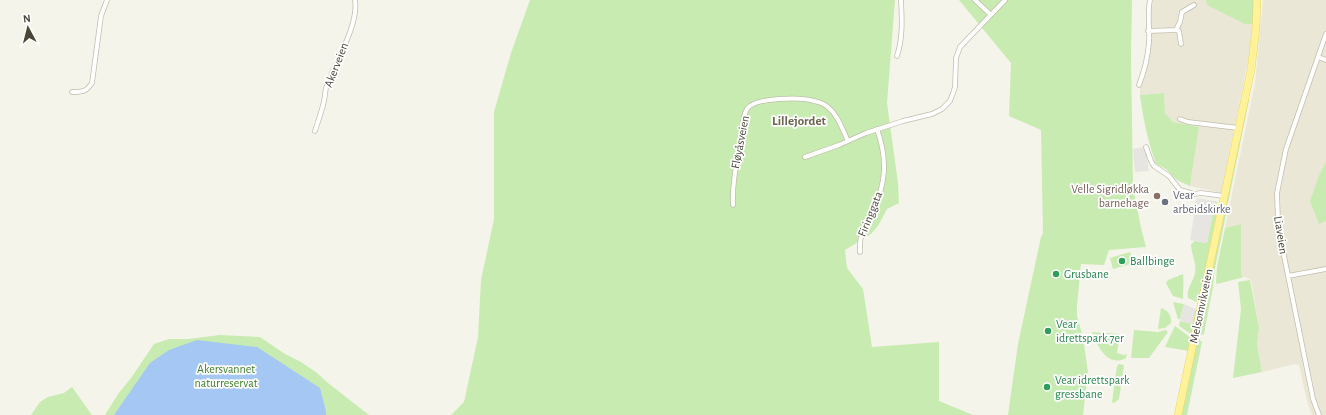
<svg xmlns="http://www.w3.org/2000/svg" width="1326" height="415" font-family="'Alegreya Sans',sans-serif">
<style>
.residential{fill:#eae7d7}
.green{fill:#c8ebb1}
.parking{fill:#e7e5e1}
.water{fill:#a4c7f4}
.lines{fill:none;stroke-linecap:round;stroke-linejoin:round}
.street-casing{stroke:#c1bdab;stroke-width:5.5}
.primary-casing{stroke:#e9d664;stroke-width:8}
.street{stroke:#fff;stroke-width:4}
.primary{stroke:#fff299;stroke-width:7}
.education-dot{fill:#8d6e63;stroke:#fff;stroke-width:1.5}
.worship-dot{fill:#6b7280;stroke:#fff;stroke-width:1.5}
.leisure-dot{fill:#2e9e5b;stroke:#fff;stroke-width:1.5}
.labels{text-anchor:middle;stroke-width:3.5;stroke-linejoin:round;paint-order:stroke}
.street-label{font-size:12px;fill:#4a4537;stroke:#fff}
.education-label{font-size:12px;fill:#785e54;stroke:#fff;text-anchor:end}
.worship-label{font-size:12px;fill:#5b616d;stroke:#fff;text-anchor:start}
.leisure-label{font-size:12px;fill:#27864d;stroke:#fff;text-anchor:start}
.park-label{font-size:12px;fill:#3b7f27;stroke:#fff}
.neighbourhood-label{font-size:13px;font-weight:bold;fill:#6d654e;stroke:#fff}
</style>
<rect width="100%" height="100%" fill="#f5f4ea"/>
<path class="residential" d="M1153 0H1206L1208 5 1254 24 1248 61 1221 193 1190 186 1199 127 1173 122 1165 113 1164 93 1140 95V85L1151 47 1150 15Z
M1263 0H1326V161L1320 173 1319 223 1326 221V415H1312L1307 401 1299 365 1295 364 1262 372 1257 345 1259 328 1251 280 1241 275V224L1225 228 1255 83Z"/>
<path class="green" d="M530 0H895L887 103 898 183 899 203 887 209 878 226 871 234 845 250 847 268 863 289 872 347 939 342V401L973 415H451L464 402 478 337 481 280 494 219V112L511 53Z
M959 0H1132L1131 55 1133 186 1141 228 1146 247 1109 250 1104 265 1081 264 1077 306V316L1083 337 1088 372 1083 415H1008L1018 344 1041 237 1043 233 1041 130 1009 116 1011 63Z
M1206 0H1254V24H1245L1207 5Z
M1164 93 1165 113 1173 122 1199 127 1190 186 1177 180 1166 169 1156 164C1148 141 1143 119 1140 95Z
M1248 99 1249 100 1228 203 1226 205Z
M1326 161V221L1319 224 1310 201 1320 173Z
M1215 201 1217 202 1216 207 1217 212 1199 300 1196 302 1188 298C1186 288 1193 283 1195 273 1197 263 1191 254 1191 244L1195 241 1207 243Z
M1224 208 1227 210 1215 268 1213 287 1204 334 1199 336 1198 338 1202 342 1187 415H1181Z
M1241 224V275L1244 277 1217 284 1216 282 1217 267 1225 228Z
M1130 252 1134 263 1113 269 1110 258Z
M1183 274C1184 278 1183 294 1183 299L1173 296 1166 283 1168 280Z
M1250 280 1259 328 1257 345 1262 372 1233 378 1241 309 1238 282Z
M1173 302 1184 304 1180 319H1178Z
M1161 308C1168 310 1172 316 1171 323L1165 328 1158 329Z
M1195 309 1197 311 1189 351 1165 347 1175 326 1190 337 1191 334 1179 326 1180 321 1192 324Z
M1134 330 1158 332 1166 330 1168 332 1149 358H1131Z
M1092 332 1120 334 1117 353 1124 355 1127 354 1126 358C1108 368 1097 346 1092 332Z
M220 335 260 337 285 354 301 362 317 373 328 383 369 415H105L118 394 131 378 154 344 169 339H188Z
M1119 364 1124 365 1119 399 1114 403 1112 402 1117 366Z
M72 387 92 415H31L40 402 48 397 64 393Z"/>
<path class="parking" d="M1145 147 1149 171 1135 172 1133 149Z
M1197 198 1215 201 1207 243 1190 240Z
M1184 304 1195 309 1192 324 1180 321Z"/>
<path class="water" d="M197 340 257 347 320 388 326 411V415H114L150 363 169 350Z"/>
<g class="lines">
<defs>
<path id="street" d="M975 0 991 15
M1176 30 1180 22 1182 12 1194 5
M1148 31 1177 30 1179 31 1181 44
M897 56C903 38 902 19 901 0
M1318 57 1326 60
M1139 85C1144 72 1148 56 1149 42 1150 28 1147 14 1150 0
M72 92C82 92 86 92 92 83L101 16 107 0
M1180 119 1188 122 1238 128
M315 131C318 121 322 111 324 101 325 97 325 92 326 88 334 64 359 26 355 0
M1146 147 1151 161 1154 166 1169 176 1180 190 1194 194 1201 193 1224 196
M805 157 839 145 866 133 903 121 932 114 942 109 950 101 953 93 955 87 956 58 960 47 1005 0
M733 205C732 182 737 162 741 139 742 130 742 117 747 109 755 97 801 97 814 101 820 102 826 105 830 109 839 117 843 131 848 141
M860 252C859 232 864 230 872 214 886 184 888 160 877 129
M1288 276 1326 269
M1319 415 1313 399 1282 246 1278 222 1277 193 1286 149 1326 34"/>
<path id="primary" d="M1178 415 1251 70 1256 28 1257 0"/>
</defs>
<use href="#street" class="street-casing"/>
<use href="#primary" class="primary-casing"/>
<use href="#street" class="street"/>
<use href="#primary" class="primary"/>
</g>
<circle class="education-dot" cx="1157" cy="196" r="4"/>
<circle class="worship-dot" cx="1165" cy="202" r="4"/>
<g class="leisure-dot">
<circle cx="1122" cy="261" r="4"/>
<circle cx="1056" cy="274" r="4"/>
<circle cx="1048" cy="331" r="4"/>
<circle cx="1047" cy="387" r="4"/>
</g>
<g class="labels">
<g class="street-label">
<text transform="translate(336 65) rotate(-69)" y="4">Akerveien</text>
<text transform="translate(740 142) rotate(-79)" y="4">Fløyåsveien</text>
<text transform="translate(870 214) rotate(-68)" y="4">Firinggata</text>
<text transform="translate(1281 235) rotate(81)" y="4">Liaveien</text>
<text transform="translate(1201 306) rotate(-78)" y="4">Melsomvikveien</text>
</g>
<g class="education-label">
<text x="1149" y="193">Velle Sigridløkka<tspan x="1149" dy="14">barnehage</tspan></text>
</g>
<g class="worship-label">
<text x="1173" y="199">Vear<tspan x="1173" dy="14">arbeidskirke</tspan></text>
</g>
<g class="leisure-label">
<text x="1130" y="265">Ballbinge</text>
<text x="1064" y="278">Grusbane</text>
<text x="1056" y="328">Vear<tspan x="1056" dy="14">idrettspark 7er</tspan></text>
<text x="1055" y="384">Vear idrettspark<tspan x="1055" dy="14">gressbane</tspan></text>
</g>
<g class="park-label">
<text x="226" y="373">Akersvannet<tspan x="226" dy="14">naturreservat</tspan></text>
</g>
<g class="neighbourhood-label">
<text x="799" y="125">Lillejordet</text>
</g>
</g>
<g transform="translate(28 28) rotate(353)" stroke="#ffffff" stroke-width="3" paint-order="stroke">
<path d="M0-3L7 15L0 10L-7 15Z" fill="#4a4537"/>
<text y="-6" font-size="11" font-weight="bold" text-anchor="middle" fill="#4a4537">N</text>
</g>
</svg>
